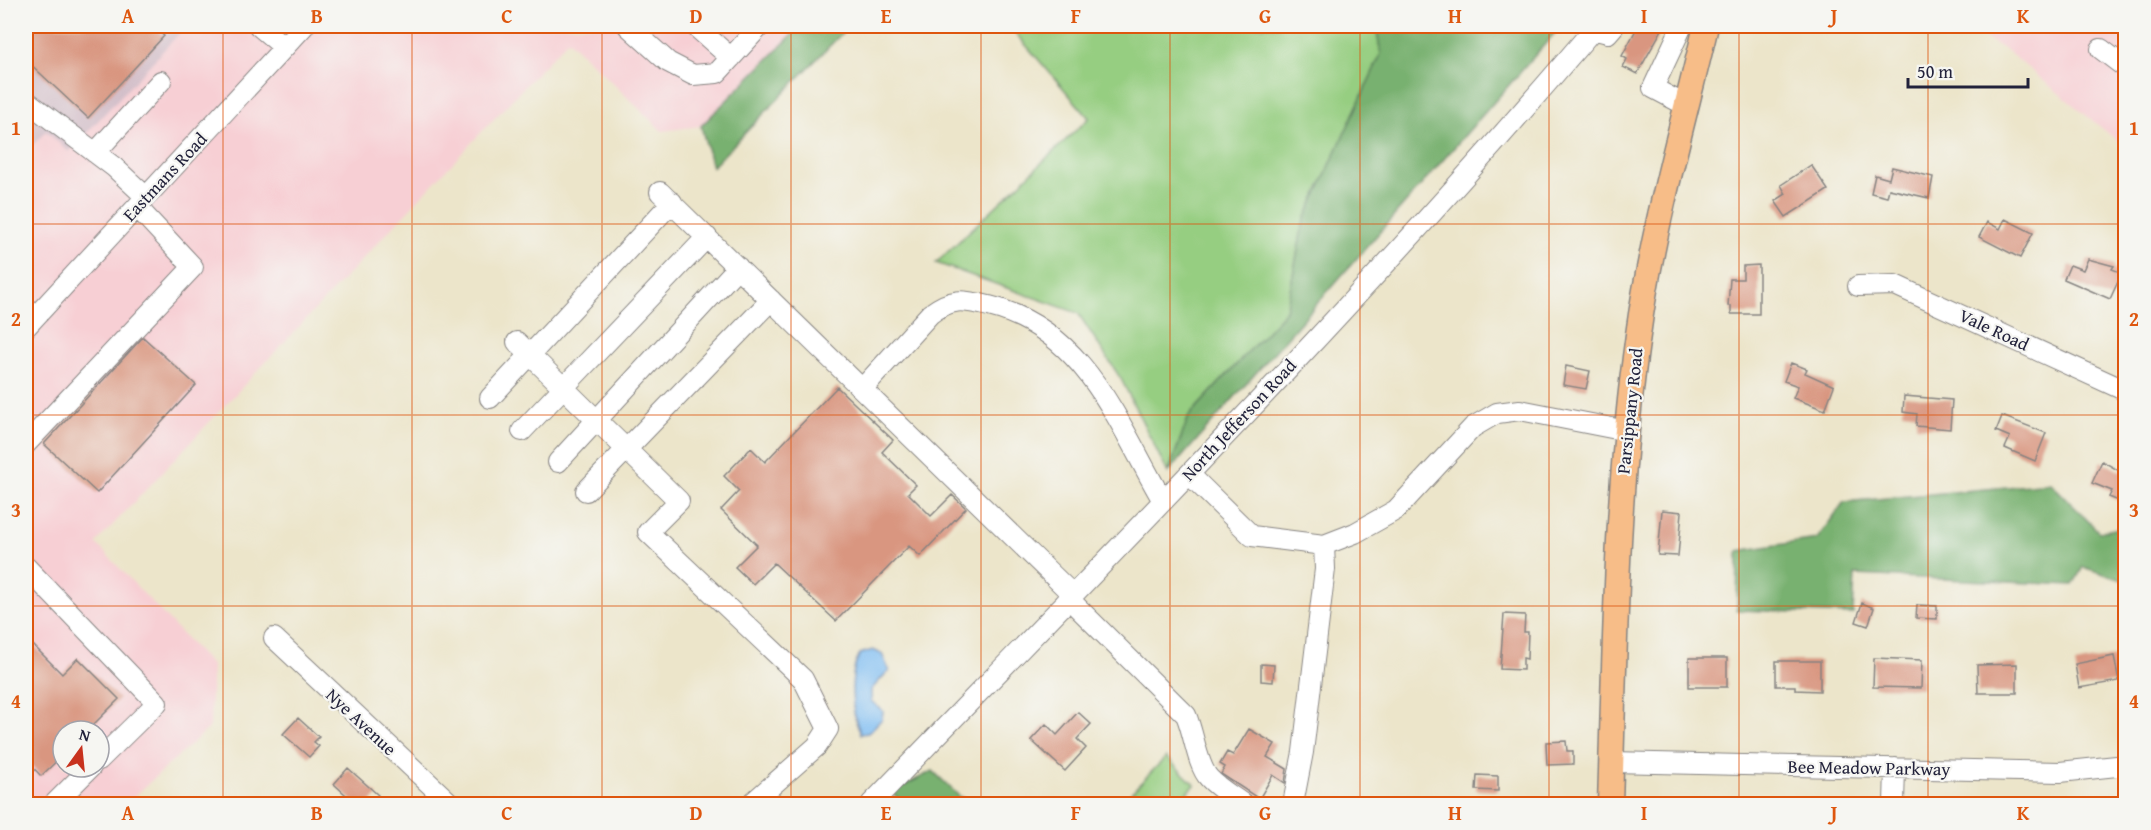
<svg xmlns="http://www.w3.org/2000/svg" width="2151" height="830" font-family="'Gentium Book Plus',serif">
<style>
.built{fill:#f7cfd4;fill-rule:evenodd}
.industrial{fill:#d2bdc8}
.green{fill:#96ce81;stroke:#5c785e;stroke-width:1.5}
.forest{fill:#78b16f;stroke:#4d6a55;stroke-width:1.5}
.water{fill:#80bef3;stroke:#517097;stroke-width:1.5}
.building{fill:#d99680}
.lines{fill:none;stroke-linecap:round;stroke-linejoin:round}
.minor-casing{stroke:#878482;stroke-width:22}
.major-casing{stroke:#878482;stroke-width:27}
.minor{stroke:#fff;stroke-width:20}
.major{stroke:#f7bd88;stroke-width:24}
.grid{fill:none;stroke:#de560e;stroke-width:1.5;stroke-opacity:0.55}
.labels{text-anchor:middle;stroke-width:4.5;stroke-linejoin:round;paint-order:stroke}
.street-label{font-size:18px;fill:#22223b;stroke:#f6f6f2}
.neatline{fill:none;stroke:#de560e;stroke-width:2}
.grid-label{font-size:20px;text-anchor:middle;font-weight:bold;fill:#de560e}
</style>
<rect width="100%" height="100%" fill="#f6f6f2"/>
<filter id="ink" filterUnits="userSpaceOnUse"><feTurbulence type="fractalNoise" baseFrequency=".0167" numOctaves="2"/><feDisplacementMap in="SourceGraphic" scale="12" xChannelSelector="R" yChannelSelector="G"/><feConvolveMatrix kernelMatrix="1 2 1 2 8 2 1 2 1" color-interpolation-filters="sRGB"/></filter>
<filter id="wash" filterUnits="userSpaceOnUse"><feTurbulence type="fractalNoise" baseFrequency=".008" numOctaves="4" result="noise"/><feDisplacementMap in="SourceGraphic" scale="24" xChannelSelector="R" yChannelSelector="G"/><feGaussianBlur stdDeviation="1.35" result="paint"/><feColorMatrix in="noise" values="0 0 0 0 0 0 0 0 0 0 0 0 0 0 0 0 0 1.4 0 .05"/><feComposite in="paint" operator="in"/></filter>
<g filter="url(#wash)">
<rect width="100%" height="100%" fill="#ece5ca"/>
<path class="built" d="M26 26H801L701 126 662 131 568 40 96 543 212 666 210 727 126 804H26ZM63 731H99V767H63Z
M1965 26H2125V147L2007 51Z"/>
<path class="industrial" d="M26 26H186L69 152 46 131 26 152Z"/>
<path class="green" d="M1012 26H1376L1381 54 1303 224 1286 311 1189 416 1168 473 1121 379 1078 313 936 263 1089 118 1011 28Z
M1166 757 1195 785 1176 804H1120Z"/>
<path class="forest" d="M801 26H849L712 167 701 126Z
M1376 26H1561L1168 473 1189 416 1286 311 1303 224 1381 54Z
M2051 483 2099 532 2125 527V581L2083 567 2073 585 1855 575 1853 614 1737 610 1738 551 1817 539 1844 502Z
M933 771 960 797 974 804H904L891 792Z"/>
<path class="water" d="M873 650 882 654 889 670 871 690V701L883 711 882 719 868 733 861 734C851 715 848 674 860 654Z"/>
<g id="blocks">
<path class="building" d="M37 26H153L164 36 88 118 26 60V38Z
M1638 26H1664L1637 74 1623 67 1627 59 1622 56Z
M1811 165 1828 190 1786 217 1775 201 1786 194 1781 185Z
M1892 167 1933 177 1929 198 1889 189 1887 197 1871 193 1875 175 1889 179Z
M2005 219 2033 233 2020 258 1979 237 1987 222 2000 229Z
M2088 259 2114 266 2112 269 2122 273 2110 299 2064 279 2070 265 2083 270Z
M1759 265V314H1731V306H1728L1730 279H1743V266Z
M143 337 196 385 97 493 44 444Z
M1791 363 1807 369 1805 373 1834 386 1825 410 1793 398 1798 386 1784 381Z
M1566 366 1590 371 1586 389 1563 385Z
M837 387 893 440 882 452 916 485 908 493 931 516 952 495 966 508 920 556 909 546 836 621 774 563 753 584 735 567 757 545 721 510 739 491 724 476 751 448 765 462Z
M1904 396 1952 400 1950 429 1916 426 1917 414 1903 412Z
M2002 416 2046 433 2035 461 2005 448 2010 437 1996 431Z
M2126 460V504L2109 497 2112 491 2092 483 2102 461 2121 472Z
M1662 510 1682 512 1678 556 1658 555Z
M1862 603 1874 608 1868 626 1856 622Z
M1917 605 1937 606V619L1916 618Z
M1504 614 1525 615 1524 632H1528L1527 659 1523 658V670L1500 669Z
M26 638 62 674 78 658 119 699 87 731H63V755L41 776 26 760Z
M2114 656 2119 681 2079 688 2075 664Z
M1689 658H1727V687H1689Z
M1874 658 1922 660 1921 688 1873 687Z
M1776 661H1820V691L1795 690V686H1776Z
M1261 664 1274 665 1273 682 1261 681Z
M2017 664V693H1978L1977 665Z
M1078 712 1091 724 1077 739 1086 748 1065 771 1031 740 1046 724 1057 735Z
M298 718 319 737 314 742 319 746 309 757 283 734Z
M1249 729 1275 744 1267 757 1287 769 1285 783 1273 775 1259 799 1221 774 1225 767 1220 764 1227 752 1233 755Z
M1566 741 1567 751H1573V764L1547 765 1546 742Z
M348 768 378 795 369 804H356L334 784Z
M1477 775 1498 776V791L1476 790Z"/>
</g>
</g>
<g filter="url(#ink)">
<use href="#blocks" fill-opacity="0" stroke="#878482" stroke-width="1.5"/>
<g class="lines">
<defs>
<path id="minor" d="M259 26 284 47
M628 26 668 62 693 75 717 73 760 26
M695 26 731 58
M1682 26 1653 88 1687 106
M1593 29 1608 33 1614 26
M2101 49 2126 68
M26 105 28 102 114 167 146 197
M95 153 161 81
M660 192 1073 595
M1858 286 1895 285 2126 391
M26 327 304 26
M517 342 679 501 648 532 803 679 828 729 817 746 751 804
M862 389 930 314C952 297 963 300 989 306 1086 330 1118 424 1163 501
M490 398 672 202
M522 431 707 237
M26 444 193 267 137 207
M558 462 738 267
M1189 474 1252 536 1324 545 1355 533 1396 510 1473 427 1497 413 1520 410 1627 431
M586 491 771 300
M26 567 157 703 99 760
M1069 599 1186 715C1194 733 1197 765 1209 778 1218 788 1232 796 1243 804
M274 638 451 804
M1611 762 2060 772 2126 765
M54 804 91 767
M871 804C1117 549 1367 296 1596 26
M1293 804 1303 752 1325 569 1324 545
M1894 804 1895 768"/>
<path id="major" d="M1610 804C1615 648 1616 490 1638 335 1652 231 1682 128 1706 26"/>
</defs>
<use href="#minor" class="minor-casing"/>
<use href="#major" class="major-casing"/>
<use href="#minor" class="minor"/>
<use href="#major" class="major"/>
</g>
</g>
<path class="grid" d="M223 26V804M412 26V804M602 26V804M791 26V804M981 26V804M1170 26V804M1360 26V804M1549 26V804M1739 26V804M1928 26V804M26 224H2126M26 415H2126M26 606H2126"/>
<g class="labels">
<g class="street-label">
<text transform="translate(165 177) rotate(-47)" y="6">Eastmans Road</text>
<text transform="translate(1994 330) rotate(25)" y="6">Vale Road</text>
<text transform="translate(1630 411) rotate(-84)" y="6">Parsippany Road</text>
<text transform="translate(1239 420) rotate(-47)" y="6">North Jefferson Road</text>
<text transform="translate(361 722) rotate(43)" y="6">Nye Avenue</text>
<text transform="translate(1869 768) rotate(1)" y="6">Bee Meadow Parkway</text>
</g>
</g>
<rect width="2151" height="830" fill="none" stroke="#f6f6f2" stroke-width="66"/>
<g transform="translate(81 749) rotate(15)"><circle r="28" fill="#f6f6f2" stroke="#a1a1a9" stroke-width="1.5"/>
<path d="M0-4.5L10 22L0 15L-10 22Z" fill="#c8321e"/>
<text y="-9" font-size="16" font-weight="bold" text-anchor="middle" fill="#22223b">N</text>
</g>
<path d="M1908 78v9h120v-9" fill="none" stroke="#22223b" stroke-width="3"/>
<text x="1917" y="78" font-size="18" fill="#22223b" stroke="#f6f6f2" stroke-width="4.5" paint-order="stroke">50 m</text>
<rect x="33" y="33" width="2085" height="764" class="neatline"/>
<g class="grid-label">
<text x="128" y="23">A</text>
<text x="317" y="23">B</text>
<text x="507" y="23">C</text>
<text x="696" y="23">D</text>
<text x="886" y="23">E</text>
<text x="1076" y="23">F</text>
<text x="1265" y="23">G</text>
<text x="1455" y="23">H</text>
<text x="1644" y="23">I</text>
<text x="1834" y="23">J</text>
<text x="2023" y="23">K</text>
<text x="16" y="135">1</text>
<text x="2134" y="135">1</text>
<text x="16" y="326">2</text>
<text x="2134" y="326">2</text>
<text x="16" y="517">3</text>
<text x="2134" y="517">3</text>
<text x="16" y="708">4</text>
<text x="2134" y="708">4</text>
<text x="128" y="820">A</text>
<text x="317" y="820">B</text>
<text x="507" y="820">C</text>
<text x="696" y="820">D</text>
<text x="886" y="820">E</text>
<text x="1076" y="820">F</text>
<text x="1265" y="820">G</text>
<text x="1455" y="820">H</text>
<text x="1644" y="820">I</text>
<text x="1834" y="820">J</text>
<text x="2023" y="820">K</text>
</g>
</svg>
